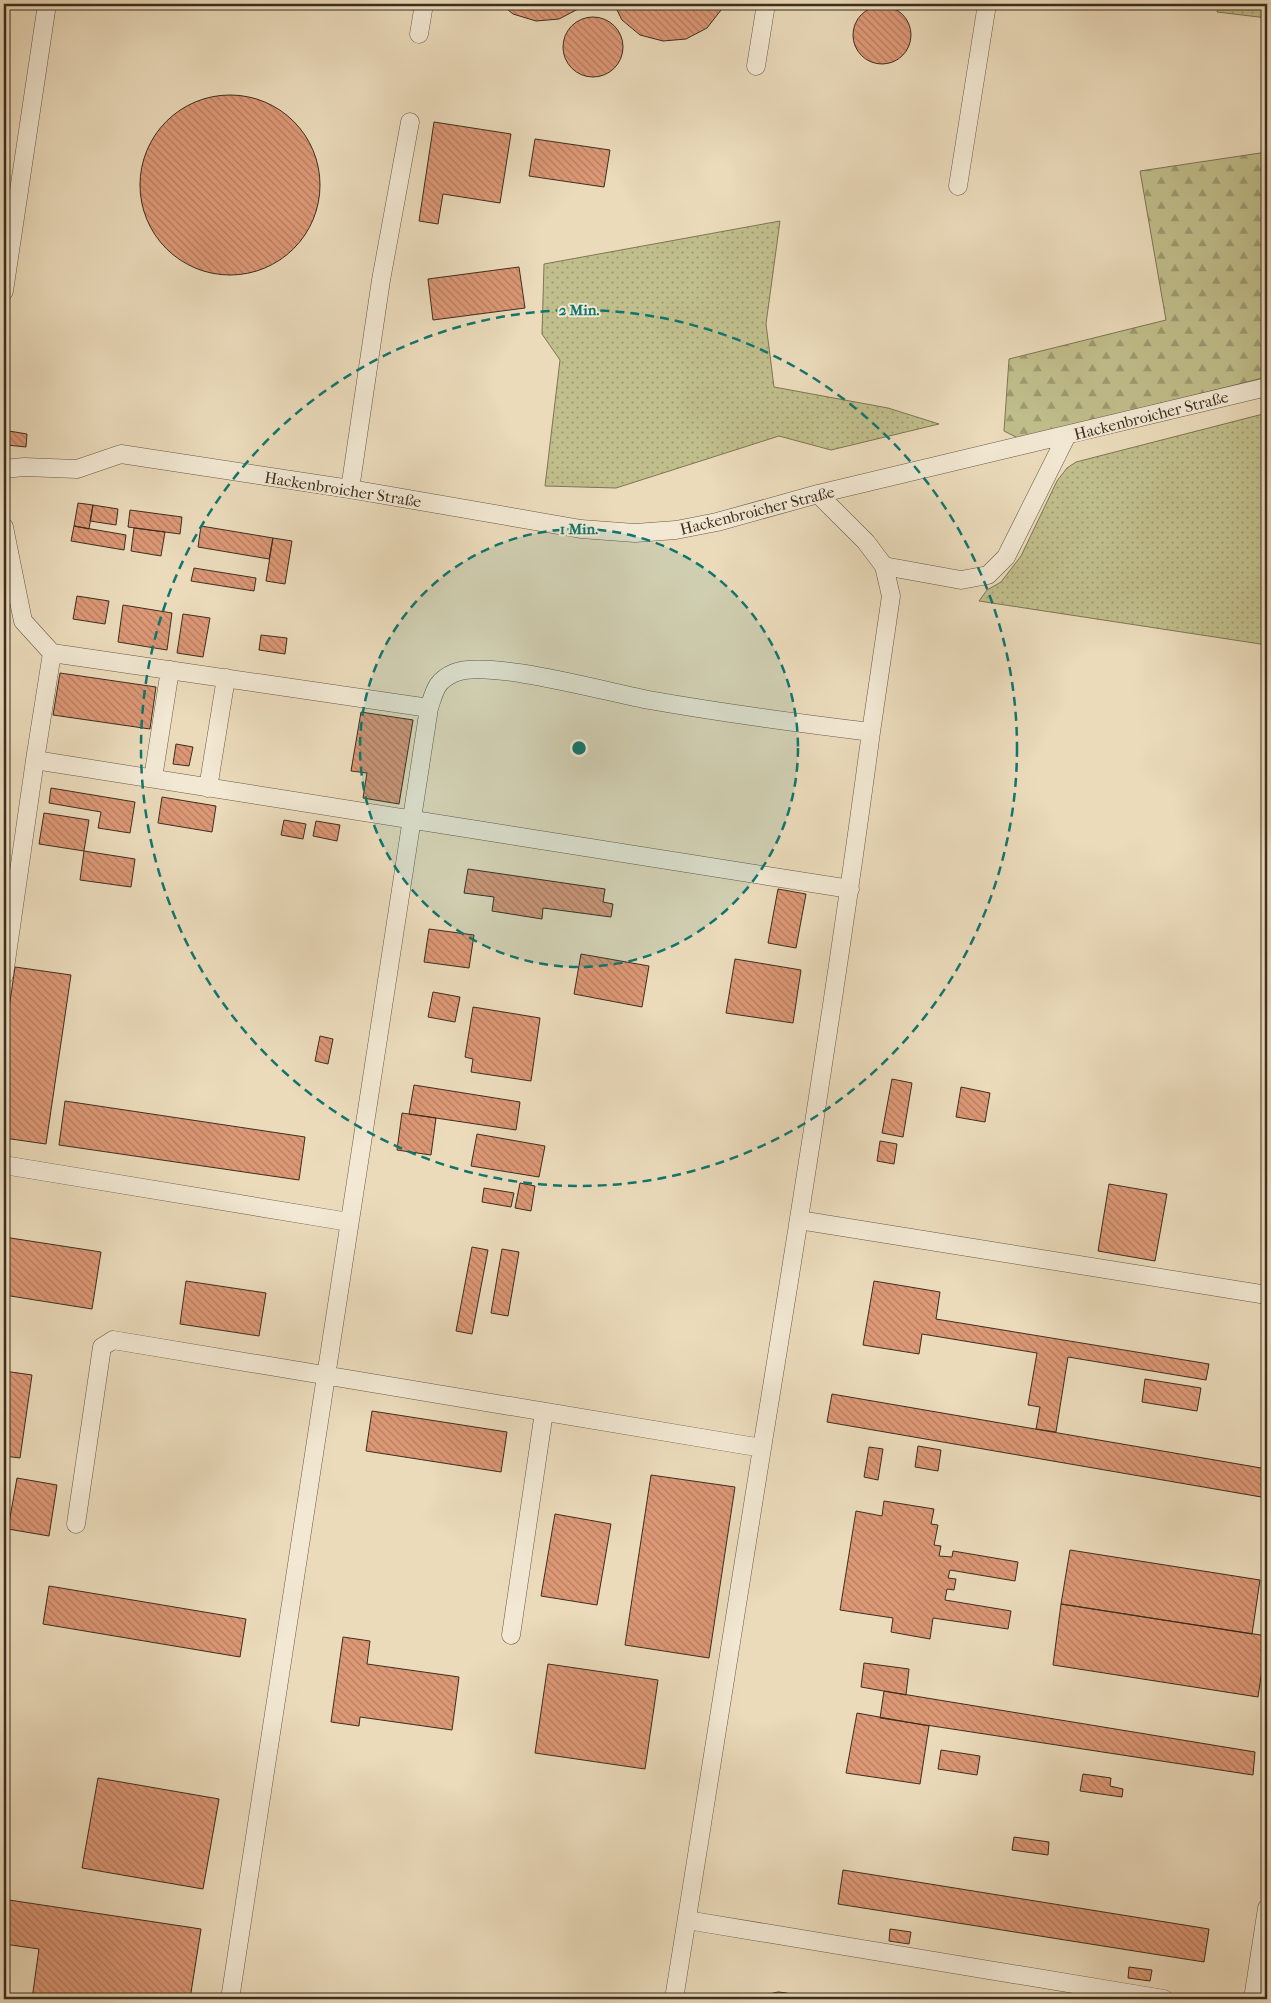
<svg xmlns="http://www.w3.org/2000/svg" width="1271" height="2003" font-family="'IM FELL French Canon',serif">
<style>
.grass{fill:url(#grass-dots);stroke:#7e7655}
.forest{fill:url(#forest-firs);stroke:#7e7655}
.building{fill:url(#building-back-hatch);stroke:#3b2e1f}
.lines{fill:none;stroke-linecap:round;stroke-linejoin:round}
.minor-casing{stroke:#675946;stroke-width:19}
.minor{stroke:#f2e8d3;stroke-width:18}
.ring{fill:none;stroke:#0f766e;stroke-width:2.5;stroke-dasharray:9 6}
.labels{text-anchor:middle;stroke-width:4;stroke-linejoin:round;paint-order:stroke}
.street-label{font-size:16px;fill:#3b2e1f;stroke:#f2e8d3}
.centre{fill:#0f766e;stroke:#f2e8d3;stroke-width:2.5}
.ring-label{font-size:15px;text-anchor:middle;font-weight:bold;fill:#0f766e;stroke:#f2e8d3;stroke-width:4;stroke-linejoin:round;paint-order:stroke}
</style>
<defs>
<pattern id="grass-dots" width="8" height="8" patternUnits="userSpaceOnUse" patternTransform="scale(1.25)"><rect width="8" height="8" fill="#c0be8b"/><path d="M2 2h.1M6 6h.1" fill="none" stroke="#9d9b71" stroke-width="1.8" stroke-linecap="round"/></pattern>
<pattern id="forest-firs" width="22" height="20" patternUnits="userSpaceOnUse" patternTransform="scale(1.25)"><rect width="22" height="20" fill="#c0be8b"/><path d="M5 1l3.5 6h-7zM16 11l3.5 6h-7z" fill="#9d9b71"/></pattern>
<pattern id="building-back-hatch" width="6" height="6" patternUnits="userSpaceOnUse" patternTransform="scale(1.25)"><rect width="6" height="6" fill="#dd9876"/><path d="M-1 5l2 2M0 0l6 6M5-1l2 2" fill="none" stroke="#b47c60"/></pattern>
</defs>
<rect width="100%" height="100%" fill="#ebdbbb"/>
<filter id="stains"><feTurbulence type="fractalNoise" baseFrequency=".004" numOctaves="4"/><feColorMatrix values="0 0 0 0 .2 0 0 0 0 .09 0 0 0 0 .02 0 0 0 .5 -.17"/></filter>
<radialGradient id="worn" r=".72"><stop offset=".6" stop-color="#630" stop-opacity="0"/><stop offset="1" stop-color="#630" stop-opacity=".3"/></radialGradient>
<path class="grass" d="M1219 4H1267V18L1217 12Z
M780 221 766 324 774 387 888 408 939 424 831 450 779 436 616 488 545 486 560 360 542 334 544 264Z
M1267 413V645L979 601 987 590 1001 582 1021 556 1057 481 1067 468 1076 462Z"/>
<path class="forest" d="M1267 152V377L1020 439 1004 431 1009 359 1166 320 1140 171Z"/>
<path class="building" d="M252 4H302L265 8Z
M501 4H583L580 8 559 19 536 21 513 14Z
M614 4H723L721 10 707 28 686 39 663 41 640 35 622 20Z
M853 35a29 29 0 1 1 58 0a29 29 0 1 1-58 0Z
M563 47a30 30 0 1 1 60 0a30 30 0 1 1-60 0Z
M4 90 9 91 4 128Z
M140 185a90 90 0 1 1 180 0a90 90 0 1 1-180 0Z
M434 122 511 134 500 203 443 194 438 224 419 221Z
M535 139 610 150 604 187 529 176Z
M519 267 525 308 433 320 428 279Z
M9 431 27 434 26 447 7 445Z
M78 503 93 505 89 529 74 526Z
M93 505 118 509 116 525 90 521Z
M130 510 182 517 180 534 128 527Z
M74 526 126 535 124 550 71 541Z
M201 526 273 538 269 559 198 547Z
M134 528 165 532 161 556 131 551Z
M273 538 292 541 285 584 266 581Z
M194 568 256 578 254 591 191 581Z
M77 596 109 601 105 624 73 619Z
M123 605 172 613 167 650 118 642Z
M183 614 210 618 203 657 177 653Z
M261 635 287 638 285 654 259 650Z
M60 673 156 687 150 729 53 715Z
M361 712 413 720 399 804 363 798 367 773 351 771Z
M176 744 193 747 189 766 173 764Z
M51 788 135 802 130 833 98 828 101 812 49 803Z
M162 797 216 806 212 832 158 823Z
M44 813 89 820 84 851 39 844Z
M284 820 306 824 303 839 281 835Z
M316 821 340 825 337 841 313 836Z
M84 851 135 859 131 887 80 880Z
M468 869 605 889 603 902 613 904 611 917 543 908 542 919 492 911 494 897 464 893Z
M778 889 806 894 796 948 768 943Z
M429 929 474 935 469 968 424 962Z
M581 954 649 966 642 1007 574 994Z
M735 959 801 970 793 1023 726 1013Z
M15 967 71 975 46 1144 4 1138V1043Z
M433 992 460 997 455 1022 428 1017Z
M473 1007 540 1018 531 1081 471 1072 473 1059 465 1057Z
M320 1036 333 1039 328 1064 315 1061Z
M892 1079 912 1083 903 1137 882 1133Z
M414 1085 520 1102 516 1130 409 1114Z
M961 1087 990 1093 985 1122 956 1117Z
M65 1101 305 1137 299 1180 59 1145Z
M402 1113 436 1118 431 1155 397 1150Z
M477 1134 545 1146 539 1177 471 1166Z
M880 1141 897 1144 894 1164 877 1161Z
M520 1183 535 1186 531 1211 515 1208Z
M1109 1184 1167 1194 1155 1261 1098 1251Z
M484 1188 514 1193 511 1207 482 1202Z
M4 1237 101 1252 92 1309 4 1295Z
M472 1247 488 1250 472 1334 456 1331Z
M502 1249 519 1252 508 1316 491 1313Z
M186 1281 266 1293 259 1336 180 1324Z
M874 1281 940 1292 936 1319 1209 1364 1206 1380 1068 1357 1056 1432 1036 1429 1040 1407 1028 1405 1037 1353 922 1334 919 1354 863 1345Z
M4 1371 32 1375 20 1458 4 1456Z
M1145 1379 1201 1388 1197 1411 1142 1402Z
M832 1394 1267 1469V1498L827 1422Z
M372 1411 507 1432 501 1472 366 1451Z
M918 1446 941 1450 938 1471 915 1467Z
M869 1447 883 1449 878 1480 864 1477Z
M651 1475 735 1487 709 1658 625 1645Z
M17 1478 57 1485 49 1536 8 1529Z
M884 1501 934 1509 931 1524 938 1525 934 1545 941 1546 939 1556 952 1557 953 1551 1018 1562 1015 1581 950 1570 948 1578 956 1579 954 1590 947 1589 945 1600 1011 1611 1008 1629 933 1618 930 1639 891 1632 893 1618 840 1610 856 1511 882 1516Z
M555 1514 611 1524 597 1605 541 1596Z
M1070 1550 1260 1580 1252 1634 1061 1604Z
M49 1586 246 1619 240 1657 43 1624Z
M1061 1604 1267 1636 1258 1697 1053 1665Z
M343 1637 370 1641 367 1664 459 1677 452 1730 360 1717 359 1726 331 1722Z
M864 1663 909 1669 906 1695 861 1687Z
M548 1664 658 1680 645 1769 535 1753Z
M884 1691 1255 1752 1253 1775 880 1718Z
M857 1713 929 1726 920 1784 846 1773Z
M941 1750 980 1756 977 1775 938 1769Z
M1083 1774 1111 1778 1110 1786 1123 1789 1122 1797 1080 1791Z
M98 1778 219 1799 203 1889 82 1868Z
M1014 1837 1049 1842 1048 1855 1012 1850Z
M843 1870 1209 1929 1204 1962 838 1904Z
M9 1900 201 1929 190 1999H32L39 1949 4 1944Z
M890 1929 911 1932 909 1944 889 1941Z
M1129 1967 1152 1970 1150 1981 1128 1978Z
M778 1992 787 1993 797 1999H759L769 1994Z"/>
<g class="lines">
<defs>
<path id="minor" d="M419 34 424 4
M756 66 766 4
M958 186 987 4
M4 291 47 4
M4 469 24 467 77 469 121 454 350 489 581 529 635 533 676 530 717 522 818 494 1267 387
M350 489 381 280 410 122
M818 494 866 542 884 566 891 596 871 732
M4 527 23 621 52 653 429 708
M884 566 961 580 988 575 1006 557 1067 435
M35 760 52 653
M153 778 170 670
M208 788 226 678
M4 975 35 760 850 889
M4 1165 349 1222
M799 1220 1267 1295
M76 1524 102 1347 113 1340 762 1448 674 1999
M511 1635 544 1412
M687 1920 1164 1999
M230 1999 429 708C435 690 436 681 454 673 486 658 610 693 649 700 723 713 797 723 871 732 839 972 801 1210 762 1448
M1253 1999 1267 1908"/>
</defs>
<use href="#minor" class="minor-casing"/>
<use href="#minor" class="minor"/>
</g>
<circle cx="579" cy="748" r="219" fill="#0f766e" fill-opacity=".12"/>
<g class="ring">
<circle cx="579" cy="748" r="219"/>
<circle cx="579" cy="748" r="438"/>
</g>
<g class="labels">
<g class="street-label">
<text transform="translate(1151 415) rotate(-14)" y="6">Hackenbroicher Straße</text>
<text transform="translate(343 489) rotate(9)" y="6">Hackenbroicher Straße</text>
<text transform="translate(757 510) rotate(-14)" y="6">Hackenbroicher Straße</text>
</g>
</g>
<circle cx="579" cy="748" r="8" class="centre"/>
<g class="ring-label">
<text x="579" y="315">2 Min.</text>
<text x="579" y="534">1 Min.</text>
</g>
<rect width="1271" height="2003" fill="none" stroke="#ebdbbb" stroke-width="20"/>
<rect x="5" y="5" width="1261" height="1993" fill="none" stroke="#3b2e1f" stroke-width="2.5"/>
<rect x="10" y="10" width="1251" height="1983" fill="none" stroke="#3b2e1f"/>
<rect width="100%" height="100%" filter="url(#stains)"/>
<rect width="100%" height="100%" fill="url(#worn)"/>
</svg>
